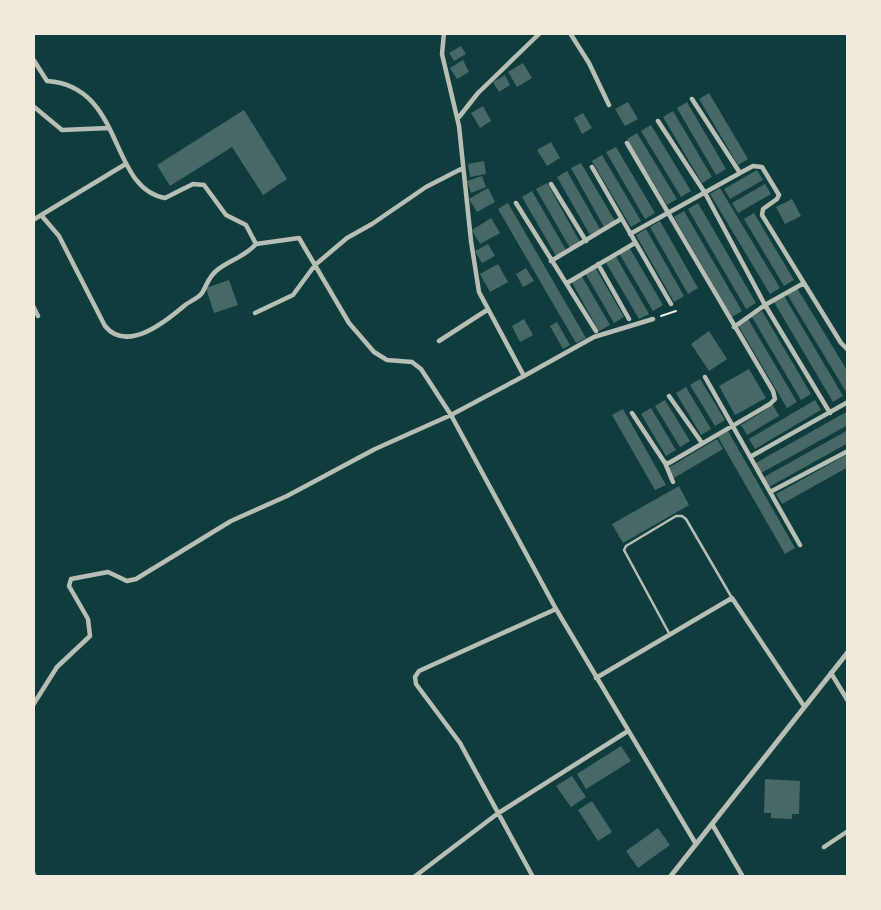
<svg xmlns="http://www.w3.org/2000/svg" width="881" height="910" font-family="Inter,sans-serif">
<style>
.building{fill:#486865}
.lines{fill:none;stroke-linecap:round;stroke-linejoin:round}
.path{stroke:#f1e9da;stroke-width:2}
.service{stroke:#b8beb3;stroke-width:2.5}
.minor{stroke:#b8beb3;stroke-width:4.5}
.tertiary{stroke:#b8beb3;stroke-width:5}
</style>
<rect width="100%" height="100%" fill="#0f3d3e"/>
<path class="building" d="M461 46 466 54 454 61 449 53Z
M463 60 469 72 457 79 450 68Z
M523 63 532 78 517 87 508 72Z
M505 75 510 85 499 92 493 82Z
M709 93 748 159 738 165 699 99Z
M628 102 638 119 625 126 615 109Z
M687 102 726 169 716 175 677 108Z
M483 106 491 121 480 128 471 113Z
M244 110 287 179 263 195 232 147 170 186 157 165Z
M673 111 712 177 702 183 663 117Z
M583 113 592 128 582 134 574 118Z
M651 125 691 191 681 197 641 131Z
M637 133 677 199 667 205 627 139Z
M551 142 560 158 547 166 537 150Z
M616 147 655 213 645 219 606 152Z
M602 155 641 221 631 227 592 161Z
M484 161 486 174 470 177 468 164Z
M581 163 615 221 604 227 571 168Z
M757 170 763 180 730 199 724 189Z
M567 171 600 229 590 235 557 177Z
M482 176 486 187 471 193 467 181Z
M547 183 580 242 570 248 536 189Z
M765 184 771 194 738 213 732 203Z
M488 188 495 202 477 212 469 199Z
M720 188 780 288 770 294 710 194Z
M532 191 566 250 556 256 522 197Z
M792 199 801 216 785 224 776 207Z
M508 203 586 338 576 343 498 209Z
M698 203 756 303 746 309 688 209Z
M684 211 742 311 732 317 674 217Z
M754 213 794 280 784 286 744 219Z
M491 218 500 233 480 244 472 230Z
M660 221 698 288 688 294 650 227Z
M646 229 684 296 674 302 636 235Z
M488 244 495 256 482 263 475 251Z
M629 247 663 305 653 311 619 253Z
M615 255 649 314 639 319 605 261Z
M498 264 508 282 490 292 480 274Z
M595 267 624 317 614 323 585 273Z
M526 268 534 281 523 287 516 274Z
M581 275 610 325 599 331 571 281Z
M229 280 238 305 214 313 206 288Z
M797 288 848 372V395L787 294Z
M784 296 843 396 833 402 774 302Z
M762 311 811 394 801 400 752 317Z
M524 319 533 335 520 342 512 326Z
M748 319 797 402 787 408 738 325Z
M557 322 570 345 563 349 550 326Z
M709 331 727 359 709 371 691 344Z
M749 369 766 398 735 415 719 386Z
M700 379 725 420 715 426 690 385Z
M686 387 711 429 701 435 676 393Z
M665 400 690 441 680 447 655 406Z
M815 400 821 410 755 449 749 439Z
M773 405 779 416 747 435 741 425Z
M651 408 676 450 666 456 641 414Z
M623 409 666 485 655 490 612 415Z
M848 411V425L761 473 756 463Z
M848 430V443L769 487 764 477Z
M728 431 795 548 785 554 718 437Z
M717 439 723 449 674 478 668 468Z
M848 454V467L782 504 776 494Z
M679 486 689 505 623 543 612 524Z
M621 746 631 761 586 789 577 774Z
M572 776 586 797 571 807 556 786Z
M765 779 800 781 799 814H792V819L771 818V813H764Z
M592 801 612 832 598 841 578 810Z
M658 828 670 845 638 868 626 851Z"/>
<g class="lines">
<path class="path" d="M661 316 676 311"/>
<path class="service" d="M670 635 624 550 626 546 676 516H682L686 519 732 598"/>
<path class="minor" d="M570 33 589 63 609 105
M33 59 47 81C125 86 108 188 165 198L193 184 204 185 226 215 246 225 256 244 299 238 349 323 374 352 387 360 412 362 421 369 451 415 556 609 696 844
M692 99 740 173
M33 106 62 130 109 128
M459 117 478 93 540 33
M658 121 705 193 765 305 830 413
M627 143 773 391 775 399 770 404 669 463H665L632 413
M592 167 671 304
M551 184 586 241
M516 203 596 331
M41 215 59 236 105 326C127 353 165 322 184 306 189 301 198 299 202 293 207 285 208 278 216 271 229 260 245 257 256 244
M33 220 124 165
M630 234 740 173 753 166 762 167 779 195 777 199 763 209 762 215 841 343 848 350
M551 261 621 219
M598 264 629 319
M567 283 635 243
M33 306 38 316
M255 313 293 295 315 265 347 238 372 224 426 187 463 168
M734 327 765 305 804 283
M439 341 487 310
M524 376 594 337 653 319
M705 377 800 545
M669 396 702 443
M750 457 848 402
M665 463 673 482
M770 492 848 451
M831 673 848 701
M596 678 732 598 804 706
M33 705 57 667 90 636 88 619 69 586 71 579 108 572 127 581 136 579 231 521 287 496 375 449 451 415 524 376 479 292 471 241 459 126 442 54 444 33
M712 824 743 877
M824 847 848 831
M33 873 35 877
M414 877 497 814 628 731
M533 877 460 743 416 684 415 677 419 671 556 609"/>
<path class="tertiary" d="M670 877 848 652"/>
</g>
<rect width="881" height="910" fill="none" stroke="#f1e9da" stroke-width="70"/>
</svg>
